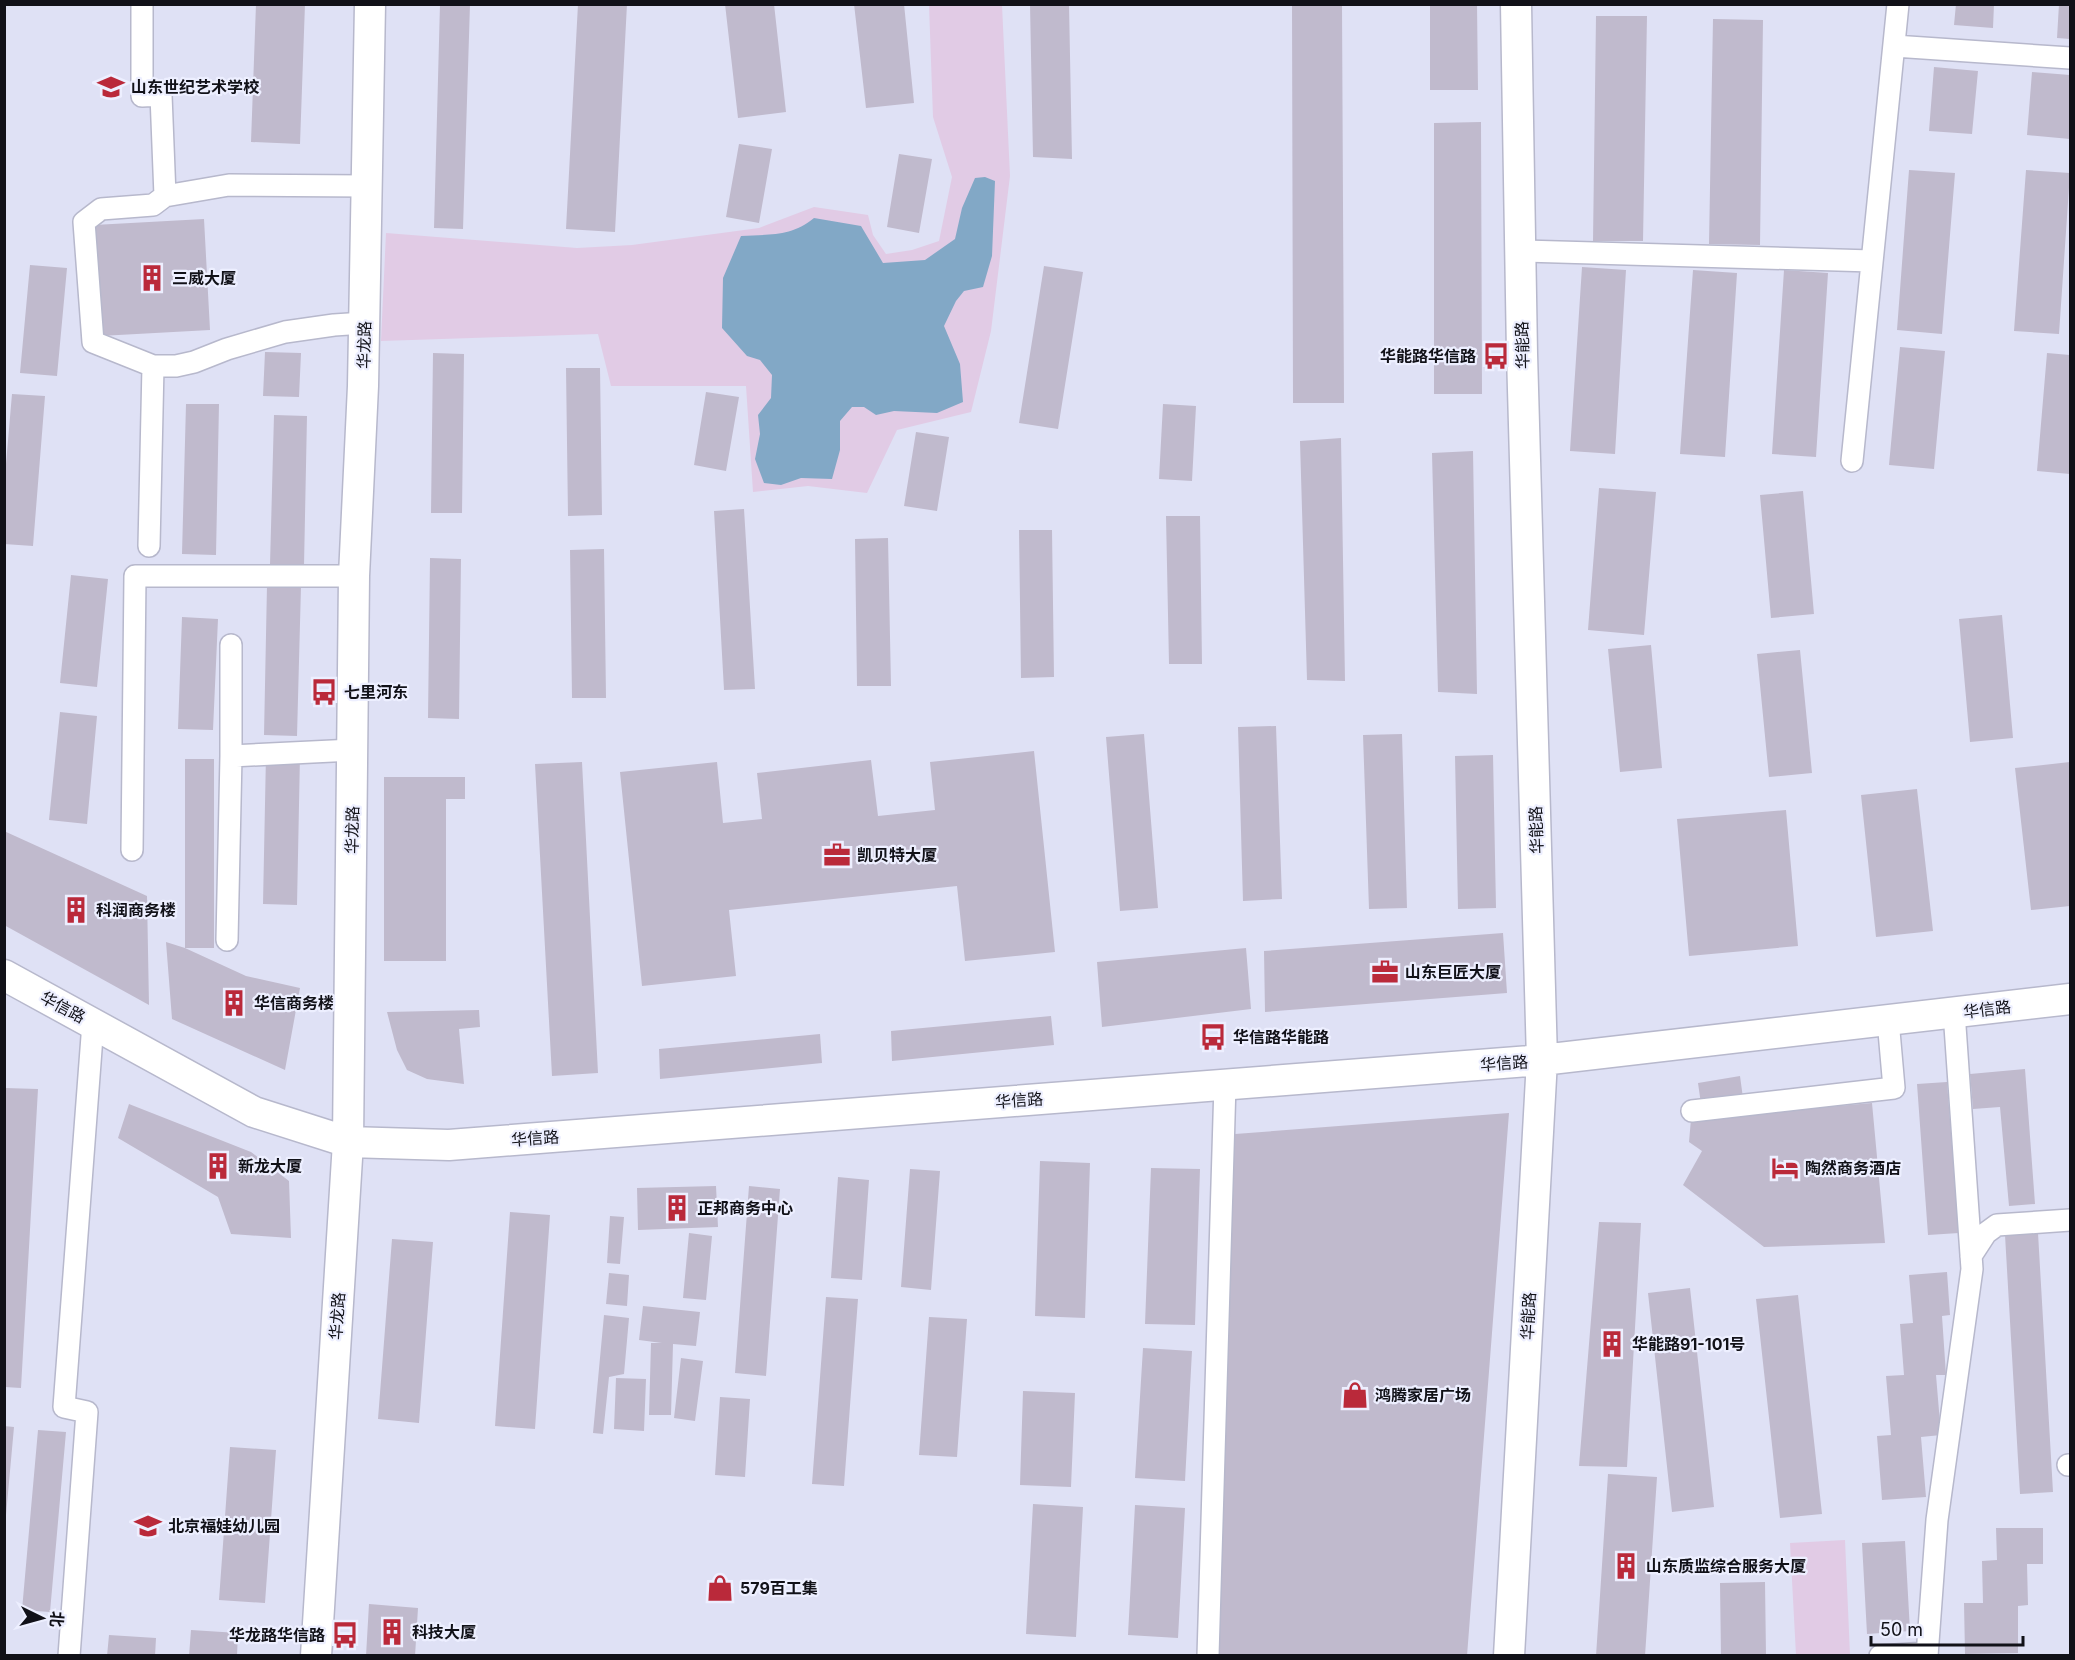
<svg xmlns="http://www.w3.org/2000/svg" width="2075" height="1660" font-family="Inter,'Noto Sans SC',sans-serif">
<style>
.green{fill:#e1cbe5}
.water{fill:#82a8c6}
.building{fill:#c0bacd}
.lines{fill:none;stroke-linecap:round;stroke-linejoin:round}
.street-casing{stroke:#b7b8cc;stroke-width:24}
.secondary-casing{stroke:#b7b8cc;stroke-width:33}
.street{stroke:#fff;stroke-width:21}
.secondary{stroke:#fff;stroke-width:30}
.labels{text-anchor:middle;stroke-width:4.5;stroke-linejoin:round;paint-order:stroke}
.poi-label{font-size:16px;font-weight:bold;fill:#111118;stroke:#edefff;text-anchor:start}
.street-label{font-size:16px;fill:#111118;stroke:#edefff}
</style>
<rect width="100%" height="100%" fill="#dfe1f5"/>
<path class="green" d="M929 5H1002L1010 176 991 331 971 412 897 430 867 493 808 486 753 492 746 386H611L598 334 381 341 386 233 577 248 632 245 759 228 814 207 868 215 873 235 886 254 912 250 939 241 952 177 933 117Z
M1845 1540 1850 1655H1796L1790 1543Z"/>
<path class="water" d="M985 177 995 181 992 256 983 287 964 291 956 301 944 326 960 364 963 402 937 413 894 411 876 415 864 407H852L840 421V450L832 479 801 478 781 485 764 483 755 459 760 434 758 415 771 398 772 375 760 360 747 356 722 328 723 278 741 236C770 234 791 237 814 218L861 226 883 263 925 260 955 239 962 208 975 178Z"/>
<path class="building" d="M256 4H305L300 144 251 142Z
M440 4H470L463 229 434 228Z
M578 4H627L615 232 566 229Z
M725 4H774L786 112 738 118Z
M854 4H904L914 103 866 108Z
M1030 4H1069L1072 159 1033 157Z
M1292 4H1342L1344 403H1293Z
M1430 4H1477L1478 90H1430Z
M1956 4H1994L1993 28 1954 25Z
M2059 4H2070V39L2057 38Z
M1596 16H1647L1643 241H1593Z
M1713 19 1763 20 1760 245 1709 244Z
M1934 67 1978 71 1972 134 1929 131Z
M2032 72 2070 75V139L2027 135Z
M1481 122 1482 394H1434V123Z
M739 144 772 149 759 223 726 217Z
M899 154 932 159 919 233 887 227Z
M1909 170 1955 173 1942 334 1897 330Z
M2026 170 2070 173 2059 334 2014 331Z
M204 219 210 330 100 336 94 225Z
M30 265 67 268 57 376 20 373Z
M1044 266 1083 272 1058 429 1019 423Z
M1582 267 1626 270 1615 454 1570 451Z
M1693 270 1737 273 1725 457 1680 454Z
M1784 270 1828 273 1816 457 1772 454Z
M1900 347 1945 351 1934 469 1889 465Z
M265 352 301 353 299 397 263 396Z
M433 353 464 354 462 513H431Z
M2047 353 2070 355V474L2037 471Z
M566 368H600L602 515 568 516Z
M706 392 739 397 726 471 694 465Z
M12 394 45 396 33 546 4 544V487Z
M186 404H219L216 555 182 554Z
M1163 404 1196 406 1192 481 1159 479Z
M274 415 307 416 304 566 270 565Z
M916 432 949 437 937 511 904 506Z
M1341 438 1345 681 1307 680 1300 441Z
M1473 451 1477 694 1438 692 1432 453Z
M1599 488 1656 492 1644 635 1588 630Z
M1803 491 1814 614 1771 618 1760 495Z
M744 509 755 689 724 690 714 511Z
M1166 516H1200L1202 664H1169Z
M1019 530H1052L1054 677 1021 678Z
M888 538 891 686H857L855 539Z
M604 549 606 698H572L570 550Z
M430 558 461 559 459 719 428 718Z
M71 575 108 579 97 687 60 683Z
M267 585 301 586 297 736 264 735Z
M2002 615 2013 738 1970 742 1959 619Z
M182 617 218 619 213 730 178 729Z
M1651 645 1662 768 1620 772 1608 649Z
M1800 650 1812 773 1769 777 1757 654Z
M60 712 97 716 87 824 49 820Z
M1276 726 1282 899 1243 901 1238 727Z
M1144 734 1158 908 1120 911 1106 737Z
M1402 734 1407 908 1369 909 1363 735Z
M1034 751 1055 952 965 961 957 886 729 910 736 976 642 986 620 772 717 762 723 823 762 819 757 773 871 760 878 816 935 810 930 762Z
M266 754 300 755 297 905 263 904Z
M1493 755 1496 908 1458 909 1455 756Z
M185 759H214V948H185L246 976 300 988 285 1070 172 1019 166 942 185 948Z
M582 762 598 1073 552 1076 535 764Z
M2070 762V906L2031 910 2015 768Z
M384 777H465V799H446V961H384Z
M1917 789 1933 931 1876 937 1861 795Z
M1786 810 1798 946 1689 956 1677 819Z
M4 831 147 896 149 1005 4 925Z
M1503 933 1507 993 1265 1012 1264 951Z
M1246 948 1251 1009 1102 1027 1097 962Z
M479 1010 480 1027 459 1029 464 1084 427 1079 407 1070 397 1050 387 1012Z
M1051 1016 1054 1045 892 1061 891 1031Z
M820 1034 822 1063 660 1079 659 1049Z
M2025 1069 2035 1204 2009 1206 2000 1107 1973 1109 1970 1074Z
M1740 1076 1743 1098 1701 1104 1698 1083Z
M1947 1082 1959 1233 1928 1235 1917 1084Z
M5 1088 38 1089 21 1388 5 1387Z
M1872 1103 1885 1243 1764 1247 1683 1185 1702 1151 1689 1142 1691 1119Z
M129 1104 251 1152 289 1181 291 1238 231 1234 218 1197 118 1138Z
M1509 1113 1467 1656H1211L1235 1134Z
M1040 1161 1090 1163 1085 1318 1035 1316Z
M1151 1168 1200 1169 1195 1325 1145 1324Z
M910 1169 940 1171 931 1290 901 1287Z
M838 1177 869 1180 862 1280 831 1278Z
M716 1186 718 1227 638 1230 637 1188Z
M749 1186 780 1189 766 1376 735 1373Z
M510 1212 550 1215 535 1429 495 1426Z
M610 1216 624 1217 620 1264 607 1263Z
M1599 1222 1641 1223 1627 1467 1579 1466Z
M689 1233 712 1236 706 1300 683 1298Z
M2038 1233 2053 1492 2020 1494 2005 1235Z
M392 1239 433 1242 419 1423 378 1419Z
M1947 1272 1950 1315 1942 1316 1946 1375H1936L1941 1435 1921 1437 1926 1497 1882 1500 1877 1436 1891 1435 1886 1376 1904 1375 1900 1324 1913 1323 1909 1275Z
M609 1273 629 1275 627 1306 606 1304Z
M1690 1288 1714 1507 1672 1512 1648 1293Z
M1798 1295 1822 1514 1780 1518 1756 1299Z
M826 1297 858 1299 844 1486 812 1484Z
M643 1306 700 1312 696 1346 673 1344 671 1415H649L651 1343H662L639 1340Z
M604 1315 629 1318 624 1374 609 1377 603 1434 593 1433Z
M929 1317 967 1319 957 1457 919 1455Z
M1143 1348 1192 1351 1185 1481 1135 1478Z
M681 1358 703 1361 695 1421 674 1418Z
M616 1378 646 1379 644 1431 614 1429Z
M1023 1391 1075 1393 1071 1487 1020 1485Z
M720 1397 750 1399 745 1477 715 1475Z
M4 1426 14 1427 6 1515H4Z
M38 1430 66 1432 50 1612 22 1610Z
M230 1447 276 1450 265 1603 219 1600Z
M1608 1474 1657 1477 1645 1656H1596Z
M1033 1504 1083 1507 1076 1637 1026 1634Z
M1135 1505 1185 1508 1178 1638 1128 1635Z
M1996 1528H2043V1564H2027L2028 1605 2018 1606V1653L1965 1654 1964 1603H1983L1982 1561 1997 1560Z
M1905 1541 1910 1631 1867 1634 1862 1543Z
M1765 1582 1766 1656H1721L1720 1583Z
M369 1604 418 1608 415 1656H366Z
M191 1630 238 1633 237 1656H189Z
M109 1635 156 1638 155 1656H107Z"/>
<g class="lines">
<defs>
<path id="street" d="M142 4V96L161 95 165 196 153 205 101 209 84 222 93 342 153 366H176L194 362 227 349 285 332 334 325 364 323
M1894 46 2070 58
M165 196 229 185 367 186
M1521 251 1872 261
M1852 461 1898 4
M149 546 153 366
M231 645V756
M132 850 135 576H354
M227 940 231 756 353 750
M1692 1111 1894 1088 1888 1020
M1971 1256 1986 1233 1997 1225 2070 1220
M2068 1465H2070
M69 1656 87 1412 64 1407 93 1023
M1208 1656 1225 1084
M1880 1656 1926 1653
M1927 1656 1937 1520 1972 1269 1954 1012"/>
<path id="secondary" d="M4 975 254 1112 348 1142 449 1145 1542 1060 2070 999
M316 1656 348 1142 354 576 363 386 370 4
M1509 1656 1542 1060 1522 354 1516 4"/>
</defs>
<use href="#street" class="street-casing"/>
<use href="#secondary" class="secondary-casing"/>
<use href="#street" class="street"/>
<use href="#secondary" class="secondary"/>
</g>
<defs>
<symbol id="university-bare" viewBox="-9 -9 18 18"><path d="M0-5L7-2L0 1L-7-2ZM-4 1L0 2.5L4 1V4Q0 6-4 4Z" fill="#ba293a" stroke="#edefff" stroke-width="2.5" paint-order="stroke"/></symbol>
<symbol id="building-bare" viewBox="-9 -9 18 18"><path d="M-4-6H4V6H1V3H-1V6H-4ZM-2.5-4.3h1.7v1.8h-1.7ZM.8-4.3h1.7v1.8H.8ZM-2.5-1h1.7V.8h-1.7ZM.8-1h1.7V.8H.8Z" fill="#ba293a" stroke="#edefff" stroke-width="2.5" paint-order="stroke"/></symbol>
<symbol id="bus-bare" viewBox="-9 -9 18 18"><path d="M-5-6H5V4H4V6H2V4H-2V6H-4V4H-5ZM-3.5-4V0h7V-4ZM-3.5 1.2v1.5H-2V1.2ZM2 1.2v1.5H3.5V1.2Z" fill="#ba293a" stroke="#edefff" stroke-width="2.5" paint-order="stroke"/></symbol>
<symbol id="office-bare" viewBox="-9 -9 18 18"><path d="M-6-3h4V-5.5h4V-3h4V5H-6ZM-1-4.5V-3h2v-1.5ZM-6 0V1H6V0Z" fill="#ba293a" stroke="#edefff" stroke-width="2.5" paint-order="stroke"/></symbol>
<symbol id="hotel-bare" viewBox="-9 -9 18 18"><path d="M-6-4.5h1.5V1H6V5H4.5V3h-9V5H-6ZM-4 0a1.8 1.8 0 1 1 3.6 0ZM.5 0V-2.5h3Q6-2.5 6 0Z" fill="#ba293a" stroke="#edefff" stroke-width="2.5" paint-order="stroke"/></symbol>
<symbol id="shop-bare" viewBox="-9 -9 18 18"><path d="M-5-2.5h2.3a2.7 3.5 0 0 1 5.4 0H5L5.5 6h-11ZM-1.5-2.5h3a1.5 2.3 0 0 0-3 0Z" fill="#ba293a" stroke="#edefff" stroke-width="2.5" paint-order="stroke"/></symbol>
<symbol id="school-bare" viewBox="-9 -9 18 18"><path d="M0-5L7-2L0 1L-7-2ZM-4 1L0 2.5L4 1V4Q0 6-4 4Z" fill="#ba293a" stroke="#edefff" stroke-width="2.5" paint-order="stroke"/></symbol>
</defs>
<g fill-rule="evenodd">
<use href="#university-bare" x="92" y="68" width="38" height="38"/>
<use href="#building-bare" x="133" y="259" width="38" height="38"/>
<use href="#bus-bare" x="1477" y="337" width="38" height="38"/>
<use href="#bus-bare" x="305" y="673" width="38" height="38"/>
<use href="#office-bare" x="818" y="836" width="38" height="38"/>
<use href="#building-bare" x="57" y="891" width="38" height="38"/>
<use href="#office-bare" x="1366" y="953" width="38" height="38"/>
<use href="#building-bare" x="215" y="984" width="38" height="38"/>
<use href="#bus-bare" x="1194" y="1018" width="38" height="38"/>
<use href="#building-bare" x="199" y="1147" width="38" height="38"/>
<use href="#hotel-bare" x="1766" y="1149" width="38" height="38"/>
<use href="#building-bare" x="658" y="1189" width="38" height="38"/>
<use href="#building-bare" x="1593" y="1325" width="38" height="38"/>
<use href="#shop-bare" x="1336" y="1376" width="38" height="38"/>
<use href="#school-bare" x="129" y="1507" width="38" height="38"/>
<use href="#building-bare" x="1607" y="1547" width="38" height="38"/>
<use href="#shop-bare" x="701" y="1569" width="38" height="38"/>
<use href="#building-bare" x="373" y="1613" width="38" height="38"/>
<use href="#bus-bare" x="326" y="1616" width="38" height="38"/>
</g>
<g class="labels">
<g class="poi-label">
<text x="131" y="93">山东世纪艺术学校</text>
<text x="172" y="284">三威大厦</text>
<text x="1476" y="362" text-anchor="end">华能路华信路</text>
<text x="344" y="698">七里河东</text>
<text x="857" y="861">凯贝特大厦</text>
<text x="96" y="916">科润商务楼</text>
<text x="1405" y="978">山东巨匠大厦</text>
<text x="254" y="1009">华信商务楼</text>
<text x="1233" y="1043">华信路华能路</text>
<text x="238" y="1172">新龙大厦</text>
<text x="1805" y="1174">陶然商务酒店</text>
<text x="697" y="1214">正邦商务中心</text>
<text x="1632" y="1350">华能路91-101号</text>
<text x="1375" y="1401">鸿腾家居广场</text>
<text x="168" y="1532">北京福娃幼儿园</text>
<text x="1646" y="1572">山东质监综合服务大厦</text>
<text x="740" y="1594">579百工集</text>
<text x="412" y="1638">科技大厦</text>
<text x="325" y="1641" text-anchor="end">华龙路华信路</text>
</g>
<g class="street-label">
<text transform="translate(364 345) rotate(-89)" y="6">华龙路</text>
<text transform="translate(1522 345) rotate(-91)" y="6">华能路</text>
<text transform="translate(352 830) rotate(-89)" y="6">华龙路</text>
<text transform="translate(1536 830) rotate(-92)" y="6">华能路</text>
<text transform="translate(63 1007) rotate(28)" y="6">华信路</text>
<text transform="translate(1987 1009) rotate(-7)" y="6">华信路</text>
<text transform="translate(1504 1063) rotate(-4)" y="6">华信路</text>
<text transform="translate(1019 1100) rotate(-4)" y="6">华信路</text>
<text transform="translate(535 1138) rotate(-4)" y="6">华信路</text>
<text transform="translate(337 1316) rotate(-86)" y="6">华龙路</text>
<text transform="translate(1528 1316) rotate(-87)" y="6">华能路</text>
</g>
</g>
<rect width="2075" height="1660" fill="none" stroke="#111118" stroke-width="12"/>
<g transform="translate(42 1618) rotate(95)" stroke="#edefff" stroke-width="4.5" paint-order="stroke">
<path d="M0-4.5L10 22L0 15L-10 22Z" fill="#111118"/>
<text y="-9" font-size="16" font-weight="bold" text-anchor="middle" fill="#111118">北</text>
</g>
<path d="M1871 1636v9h152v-9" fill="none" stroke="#111118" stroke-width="3"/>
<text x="1880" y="1636" font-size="18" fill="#111118" stroke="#edefff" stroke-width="4.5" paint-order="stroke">50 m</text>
</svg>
